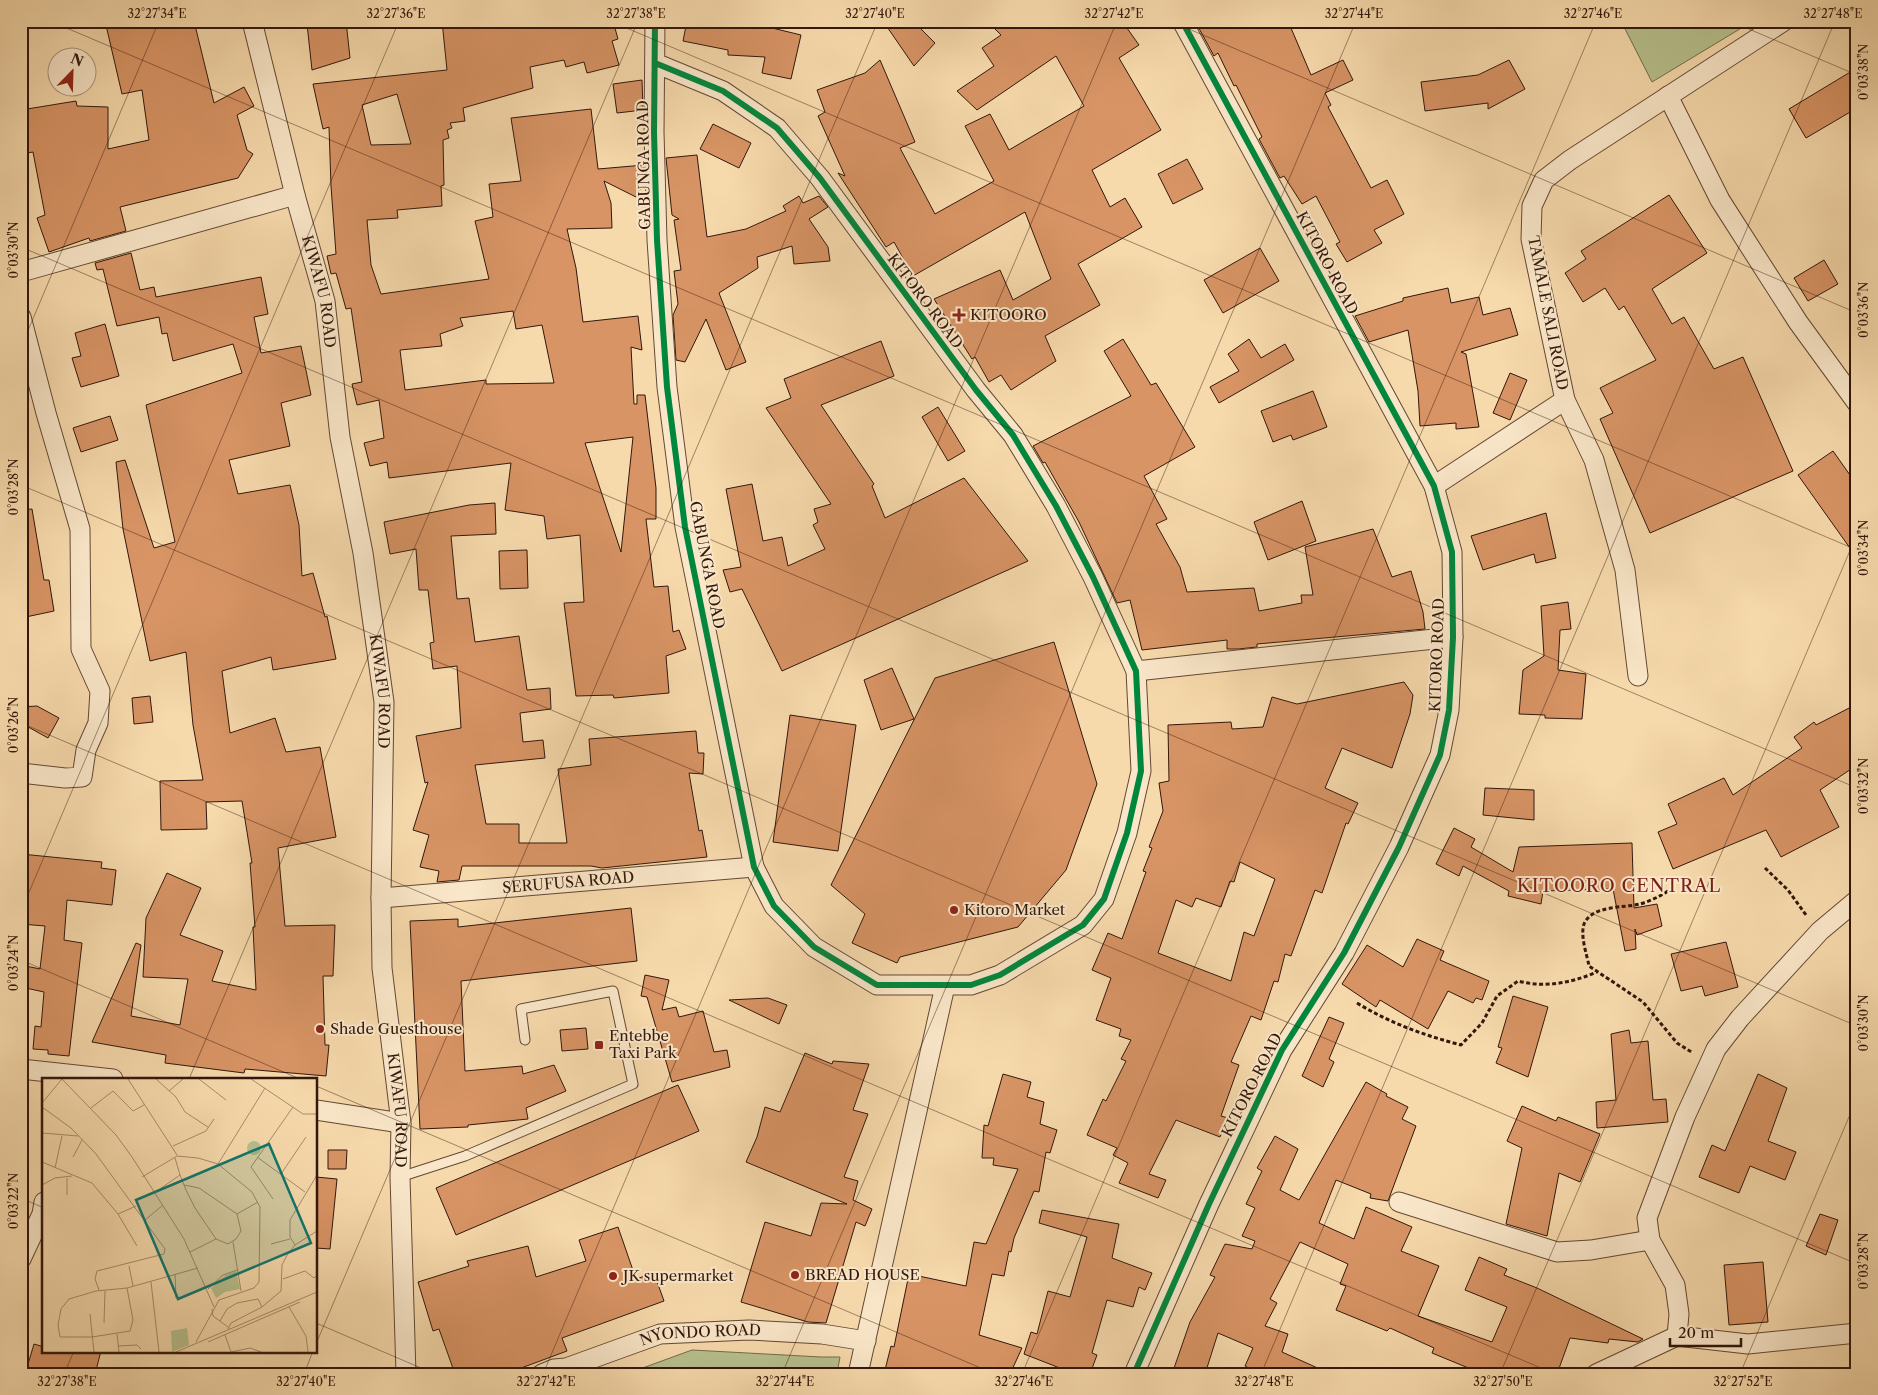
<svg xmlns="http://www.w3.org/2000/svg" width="1878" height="1395" font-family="'Libre Caslon Text',serif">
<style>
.green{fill:#b7c18e;stroke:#746c4d}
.building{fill:#d89465;stroke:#32170c;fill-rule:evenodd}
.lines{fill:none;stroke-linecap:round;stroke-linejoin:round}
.lane-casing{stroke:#634834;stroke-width:11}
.street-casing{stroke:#634834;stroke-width:21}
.path{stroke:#32170c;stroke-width:3;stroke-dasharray:4 2.5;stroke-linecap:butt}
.lane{stroke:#fae7c9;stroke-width:9}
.street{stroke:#fae7c9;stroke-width:19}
.cycleway-casing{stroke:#fae7c9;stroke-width:9}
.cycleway{stroke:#00873e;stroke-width:6}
.ticks{fill:none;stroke:#32170c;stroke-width:1;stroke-opacity:0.45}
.poi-dot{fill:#8f2418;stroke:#fae7c9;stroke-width:2}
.labels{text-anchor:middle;stroke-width:4;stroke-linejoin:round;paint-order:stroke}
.street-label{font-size:15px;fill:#32170c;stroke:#fae7c9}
.poi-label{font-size:15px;fill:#32170c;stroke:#fae7c9;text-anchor:start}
.quarter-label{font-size:18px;letter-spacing:1px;fill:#7a1f14;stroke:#fae7c9}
.inset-road{fill:none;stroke:#a88c6c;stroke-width:1}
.view{fill:#0f766e;fill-opacity:0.15;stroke:#0f766e;stroke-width:2.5}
.inset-edge{fill:none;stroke:#32170c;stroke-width:2.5}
.neatline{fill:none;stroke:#32170c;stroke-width:2}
.ticks-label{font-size:12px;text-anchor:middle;fill:#32170c}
</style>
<rect width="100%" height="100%" fill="#f7daac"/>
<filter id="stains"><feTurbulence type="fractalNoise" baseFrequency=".004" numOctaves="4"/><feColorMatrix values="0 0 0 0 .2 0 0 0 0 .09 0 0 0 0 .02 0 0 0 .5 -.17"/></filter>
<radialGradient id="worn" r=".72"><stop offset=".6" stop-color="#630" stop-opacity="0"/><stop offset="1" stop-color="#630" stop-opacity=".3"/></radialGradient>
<path class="green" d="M1621 21H1753L1652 82Z
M692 1350 821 1357H840L837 1374H626Z"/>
<path class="building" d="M105 21H194L214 103 244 87 254 106 237 115 247 150 253 154 238 178 120 207 126 231 90 241 89 238 49 252 37 218 45 215 33 152 21 154V110L76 101 77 106 108 107V149L149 140 142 90 122 94Z
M346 21 350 58 312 70 307 24Z
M442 21H613L618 39 612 41 619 65 587 73 584 62 566 67 564 60 530 67 533 88 463 108 465 121 450 123 452 128 447 130 449 138 443 140 444 185 441 186 442 206 397 210 398 218 367 220 371 265 381 294 489 279 475 221 493 217 489 184 521 181 511 118 591 109 598 169 644 165V182L636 197 604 181 611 203 612 228 567 229 576 268 583 322 638 316 642 350 631 347 634 404H637V395H645L656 488V519H646L654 587 668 586 673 632 679 630 686 649 666 656 669 693 614 698 613 695 576 696 564 603 584 602 580 535 547 539 544 516 505 510 511 463 389 478 387 462 370 466 364 443 384 438 379 400 357 405 352 384 362 382 351 308 346 309 336 273 331 274 327 256 336 254 331 186 329 127 323 129 313 84 447 70ZM397 94 411 144 371 145 362 105ZM513 311 516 329 542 325 554 383 486 384V380L405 390 400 350 442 346 440 334 463 326 460 318ZM633 437 621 552 585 443Z
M687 21H765L764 26 801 35 791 79 762 73 765 57 728 55V50L683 41Z
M883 21H913L935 43 914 66Z
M987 21H1122L1139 45 1119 58 1161 130 1092 170 1110 207 1125 198 1142 227 1078 264 1100 305 1045 336 1056 361 1011 390 1001 375 989 382 975 357 972 359 934 299 1000 270 1013 300 1051 279 1025 212 913 276 894 242 886 247 838 173 845 176 818 116 825 112 817 90 865 73 880 60 915 142 900 148 935 214 994 181 965 126 990 114 1009 150 1084 106 1056 56 977 110 957 91 994 66 982 48 1001 35Z
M1195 21H1288L1311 75 1343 60 1353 80 1325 93 1331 105 1328 107 1371 188 1387 180 1404 214 1374 230 1382 243 1347 262 1336 244 1340 242 1316 196 1302 204 1284 176 1280 178 1259 139 1262 137 1236 85 1234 86 1218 53 1214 56Z
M1509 60 1525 89 1488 109V103L1425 111 1421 82 1478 75Z
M1857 68V108L1806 138 1789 109Z
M642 80 643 110 617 113 613 84Z
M713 124 751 143 739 168 700 149Z
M697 155 707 237 746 229 786 211 783 206 799 196 803 203 819 196 828 207 809 219 828 247 830 261 794 264 792 246 757 257 758 268 719 293 746 362 726 370 706 319 685 362 676 360 673 315 678 304 674 271 681 270 674 220 679 219 672 215 666 158Z
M1187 159 1203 189 1173 204 1158 174Z
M1669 195 1707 253 1652 289 1672 324 1684 317 1714 369 1743 357 1793 471 1650 533 1600 419 1613 413 1600 388 1656 360 1624 306 1619 310 1605 288 1583 302 1565 273 1586 259 1581 251Z
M1260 248 1279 281 1223 313 1204 280Z
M131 253 140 290 154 287 156 297 261 277 268 314 254 317 261 353 301 346 311 395 281 403 290 446 229 460 238 494 290 485 299 525 302 576 313 573 325 617 327 616 336 659 273 670 271 657 222 671 230 733 275 718 286 752 320 747 336 837 278 848 285 926 335 925 333 976H323L325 1045H329L326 1076 245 1069 244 1073 165 1063 166 1055 92 1042 136 943 141 945 131 1016 180 1025 188 979 143 977 146 918 167 873 201 888 180 935 223 951 212 981 256 990 253 927H255L250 863H252L242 801 206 802 207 829 161 830 160 781 203 780 193 725 186 652 150 661 123 529 116 462 125 460 154 548 175 542 146 405 242 373 233 344 173 361 167 333 162 334 159 317 117 326 103 269 97 270 95 263Z
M1824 260 1838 284 1808 301 1794 278Z
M1448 288 1451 303 1479 297 1483 315 1510 308 1518 335 1461 352 1466 354 1479 427 1456 429V423L1420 426 1418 391 1408 330 1369 342 1355 316 1403 301V298Z
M105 324 119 376 81 387 72 358 81 356 75 333Z
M1123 339 1151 385 1156 383 1195 447 1144 476 1167 519 1156 524 1180 567 1187 592 1254 588 1259 611 1302 603 1301 595H1313L1305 547 1373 529 1392 577 1411 571 1423 612 1425 629 1257 644V647L1238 649H1227V640L1142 650 1130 600 1117 603 1079 522 1045 462 1043 463 1033 446 1131 396 1104 351Z
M1249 339 1261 358 1285 344 1294 360 1219 403 1210 387 1239 371 1228 354Z
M881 341 894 376 821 405 874 484 872 486 885 518 964 478 1028 561 782 671 742 589 730 592 723 570 741 567 726 489 752 484 763 541 782 537 788 566 825 549 813 525 818 522 814 509 831 504 766 408 791 398 784 379Z
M1510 373 1527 380 1510 420 1493 413Z
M1313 391 1327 427 1293 440 1291 435 1273 442 1261 411Z
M938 407 965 451 948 461 922 417Z
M110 416 118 440 81 452 73 428Z
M1833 451 1857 485V558L1798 475Z
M1302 501 1316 541 1268 560 1254 522Z
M495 503 496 534 451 536 457 599 469 598 475 642 519 636 527 690 550 688 551 709 520 713 523 742 543 740 545 758 475 765 486 824H519V843H567L558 769 591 765 589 739 696 731 698 753H704L703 774 689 773 699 831 702 830 707 857 602 868 591 866H462L459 880 437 882 439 871 420 867 429 835 413 830 428 782 425 783 416 736 461 728 457 666 433 669 430 643 434 642 428 590H419L416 549 390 554 384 522 469 505Z
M32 509 44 580H49L54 611 21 618V510Z
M1546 513 1556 558 1536 563 1534 554 1483 570 1471 536Z
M527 550 528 588 500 589 499 551Z
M1568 602 1571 629 1560 630 1558 670 1586 674 1582 719 1545 718V715L1519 714 1523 670 1544 656 1541 606Z
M1054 642 1097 784 1066 870 1018 927 900 957 897 963 852 943 865 914 831 885 935 678Z
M892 668 914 719 881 730 864 680Z
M1404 682 1413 695 1410 714 1392 768 1342 748 1325 788 1358 803 1348 824 1346 823 1322 893 1315 890 1291 956 1285 954 1278 982 1274 981 1261 1020 1251 1016 1231 1062 1239 1065 1221 1116 1228 1118 1220 1137 1176 1120 1149 1174 1166 1180 1158 1198 1119 1183 1128 1163 1113 1155 1117 1148 1087 1135 1103 1099 1106 1101 1126 1061 1121 1059 1131 1040 1119 1036 1121 1029 1096 1020 1111 978 1092 970 1108 933 1122 939 1146 872 1143 871 1152 848 1149 847 1163 811 1159 783 1169 781 1168 725 1231 722 1232 729 1263 727 1272 697 1297 704ZM1240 862 1275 879 1254 936 1244 932 1231 981 1158 953 1176 900 1192 907 1196 898 1221 907 1230 881 1234 882Z
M150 696 153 722 134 724 132 698Z
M1857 704V765L1820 790 1839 827 1781 857 1766 830 1673 869 1658 832 1677 824 1668 804 1724 778 1733 795 1802 748 1794 737 1814 722 1816 725Z
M37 706 59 718 48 738 21 723V707Z
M790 715 856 725 838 851 773 842Z
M1485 788 1534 790V820L1483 815Z
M1454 828 1475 839 1471 847 1513 872 1519 847 1632 843 1634 908 1657 904 1662 926 1637 935 1635 929 1636 949 1625 951 1613 889 1543 891 1541 904 1508 896 1509 891 1463 866 1459 876 1436 864Z
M21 854 102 862 101 868 116 870 112 905 67 900 64 940 82 943 69 1056 48 1054V1050L33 1049 35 1026 41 1027 44 992 21 987V965L40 969 45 926 21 924Z
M631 908 637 961 461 981 465 1071 522 1066 523 1074 554 1065 566 1091 526 1108 528 1119 468 1125V1127L420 1129 410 921 458 919V927Z
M1417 939 1444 951 1440 960 1489 981 1482 1000 1476 998 1473 1003 1448 991 1428 1029 1380 1000 1376 1007 1342 984 1367 945 1403 967Z
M1726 942 1738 987 1705 996 1702 986 1681 991 1671 954Z
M645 975 669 980 662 1010 676 1007 679 1017 703 1011 714 1052 727 1050 730 1067 672 1082 647 997 641 996Z
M1513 996 1548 1007 1528 1077 1496 1063 1502 1048 1498 1047Z
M768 998 787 1005 779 1024 729 1000Z
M1329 1017 1344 1023 1329 1059 1334 1062 1323 1087 1302 1076Z
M586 1028 588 1049 562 1051 560 1030Z
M1629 1030 1631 1043 1648 1041 1653 1100 1666 1099 1668 1122 1597 1128 1596 1102 1616 1100 1611 1034Z
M805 1053 832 1064 833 1061 869 1064 853 1110 868 1114 844 1177 858 1181 853 1200 872 1209 865 1226 856 1222 826 1323 808 1322 741 1302 765 1222 811 1236 821 1203 847 1204 746 1162 757 1137 765 1107 780 1112Z
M1003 1074 1031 1082 1027 1097 1044 1102 1040 1124 1057 1130 1050 1153 1046 1152 1039 1192 1034 1191 1014 1238 1011 1252 1009 1251 1004 1276 992 1274 979 1335 1022 1348 1010 1374H884L891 1346 894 1347 909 1274 966 1286 974 1242 986 1244 1018 1169 993 1165 994 1158H982L984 1125 988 1126Z
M1758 1074 1787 1088 1768 1141 1796 1152 1785 1180 1750 1166 1739 1193 1699 1177 1712 1145 1725 1151Z
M1366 1082 1387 1094 1386 1096 1408 1107 1402 1119 1416 1126 1388 1201 1370 1198 1371 1194 1336 1180 1319 1223 1354 1239 1366 1207 1412 1227 1401 1251 1439 1266 1418 1316 1492 1342 1507 1307 1465 1290 1479 1257 1507 1269 1504 1275 1537 1288 1643 1339 1638 1342 1609 1339 1608 1343 1570 1338 1557 1374H1483L1432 1353 1434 1348 1390 1328 1387 1331 1336 1310 1346 1286 1340 1284 1348 1264 1300 1242 1270 1299 1277 1303 1265 1326 1288 1334 1282 1352 1331 1374H1261L1245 1366 1253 1348 1218 1333 1205 1374H1172L1190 1322 1215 1277 1210 1275 1225 1244 1252 1249 1255 1241 1242 1236 1255 1208 1246 1204 1262 1171 1257 1168 1275 1136 1298 1149 1280 1190 1299 1200Z
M678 1085 699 1131 456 1235 436 1188Z
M1522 1106 1556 1121 1558 1117 1600 1134 1580 1182 1559 1173 1547 1236 1506 1224 1522 1148 1507 1141Z
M328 1150H347L346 1169H328Z
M316 1177 337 1179 330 1249 316 1248Z
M1042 1210 1119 1224 1112 1258 1152 1273 1145 1290 1139 1287 1133 1307 1107 1300 1092 1353 1097 1355 1090 1374H1075L1024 1354 1031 1332 1037 1334 1048 1291 1070 1297 1087 1237 1039 1223Z
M1820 1214 1838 1220 1826 1255 1806 1246Z
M618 1227 636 1279 654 1273 664 1301 562 1338 567 1351 505 1374H455L439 1329 433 1331 418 1282 469 1266 467 1261 528 1246 536 1277 586 1261 579 1240Z
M1763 1262 1768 1322 1729 1325 1724 1265Z
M34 1344 44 1347V1351H101L95 1374H25Z"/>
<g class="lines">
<defs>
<path id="lane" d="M400 1177 465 1156 633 1084 613 991 521 1009 525 1040"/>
<g id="street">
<path id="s1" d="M252 21 295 195 325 301 340 437 363 553 384 702 381 898 382 968 401 1123 400 1177 406 1374"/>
<path d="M655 63 723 91 777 128 820 178 976 390 1013 435 1056 506 1093 577 1136 671 1141 771 1127 833 1104 899 1083 925 1000 975 971 985H877L814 947 774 906 754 867 685 527 667 387 657 240 654 132 655 21"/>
<path d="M1668 96 1720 200 1798 322 1857 403"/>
<path d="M21 272 295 195"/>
<path d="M21 317 46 413 80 529 81 649 100 691 98 723 86 750 82 777 65 778 21 773"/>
<path d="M1434 486 1565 400"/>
<path d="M1136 671 1453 637"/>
<path d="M1638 676 1625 570 1594 460 1565 400 1531 239 1532 206 1544 180 1570 160 1784 21"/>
<path id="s2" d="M381 898 754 867"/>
<path d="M21 1069 113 1079"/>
<path d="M316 1110 401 1123"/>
<path d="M1399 1202 1557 1252 1591 1250 1650 1240"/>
<path d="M21 1259 42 1214 44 1202"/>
<path d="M1677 1336 1679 1314 1675 1285 1650 1240 1647 1218 1685 1117 1716 1049 1740 1018 1820 931 1857 900"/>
<path id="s3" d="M542 1374 554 1369 566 1368 660 1334 749 1330 822 1334 866 1341"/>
<path d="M858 1374 945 986"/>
<path d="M1134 1374 1209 1204 1282 1050 1344 953 1399 847 1440 755 1449 710 1453 637 1452 552 1434 486 1182 21"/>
<path d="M1596 1374 1677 1336 1748 1344 1857 1333"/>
</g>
</defs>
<use href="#lane" class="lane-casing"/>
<use href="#street" class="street-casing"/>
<path class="path" d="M1765 868 1788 890 1806 915
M1668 891C1659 897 1650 901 1640 904 1624 908 1592 905 1584 924 1580 936 1587 955 1589 966L1643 1002 1677 1043 1693 1053
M1357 1003C1390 1023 1423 1035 1461 1045L1482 1023 1497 996 1518 981C1545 988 1571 983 1597 972"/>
<use href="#lane" class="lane"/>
<use href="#street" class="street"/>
<defs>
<path id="cycleway" d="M655 63 723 91 777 128 820 178 976 390 1013 435 1056 506 1093 577 1136 671 1141 771 1127 833 1104 899 1083 925 1000 975 971 985H877L814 947 774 906 754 867 685 527 667 387 657 240 654 132 655 21
M1134 1374 1209 1204 1282 1050 1344 953 1399 847 1440 755 1449 710 1453 637 1452 552 1434 486 1182 21"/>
</defs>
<use href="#cycleway" class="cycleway-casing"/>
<use href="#cycleway" class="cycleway"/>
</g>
<path class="ticks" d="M50 21 1857 788M610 21 1857 550M1170 21 1857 313M1730 21 1857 75M21 247 1857 1026M21 347 159 21M21 485 1857 1264M21 723 1555 1374M21 911 399 21M21 960 300 1079M189 1079 638 21M316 1086 995 1374M21 1198 44 1208M316 1323 435 1374M316 1344 878 21M64 1374 74 1351M304 1374 313 1351M543 1374 1117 21M782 1374 1356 21M1022 1374 1596 21M1261 1374 1835 21M1500 1374 1857 534M1740 1374 1857 1098"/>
<g class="poi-dot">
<path d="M956.5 307.5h5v5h5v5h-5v5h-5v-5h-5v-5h5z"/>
<circle cx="954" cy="910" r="5"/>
<circle cx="320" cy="1029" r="5"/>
<rect x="594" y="1040" width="10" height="10" rx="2.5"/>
<circle cx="795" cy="1275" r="5"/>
<circle cx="613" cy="1276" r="5"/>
</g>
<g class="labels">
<g class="street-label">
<text transform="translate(644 165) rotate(-91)" y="5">GABUNGA ROAD</text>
<text transform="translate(1327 263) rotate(62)" y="5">KITORO ROAD</text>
<text dy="5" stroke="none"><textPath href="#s1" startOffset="279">KIWAFU ROAD</textPath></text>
<text transform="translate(925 301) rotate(53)" y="5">KITORO ROAD</text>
<text transform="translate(1548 313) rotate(79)" y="5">TAMALE SALI ROAD</text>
<text transform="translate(707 565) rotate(79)" y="5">GABUNGA ROAD</text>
<text transform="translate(1437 655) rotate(-88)" y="5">KITORO ROAD</text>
<text dy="5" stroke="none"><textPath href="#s1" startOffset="684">KIWAFU ROAD</textPath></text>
<text dy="5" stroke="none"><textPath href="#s2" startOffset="188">SERUFUSA ROAD</textPath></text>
<text transform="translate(1252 1085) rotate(-63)" y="5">KITORO ROAD</text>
<text dy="5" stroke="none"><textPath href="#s1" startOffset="1104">KIWAFU ROAD</textPath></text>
<text dy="5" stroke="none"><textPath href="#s3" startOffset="165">NYONDO ROAD</textPath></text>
</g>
<g class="poi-label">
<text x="970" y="320">KITOORO</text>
<text x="964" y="915">Kitoro Market</text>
<text x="330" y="1034">Shade Guesthouse</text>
<text x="609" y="1041">Entebbe<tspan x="609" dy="17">Taxi Park</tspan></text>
<text x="805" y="1280">BREAD HOUSE</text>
<text x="623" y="1281">JK supermarket</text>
</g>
<g class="quarter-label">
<text x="1619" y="892">KITOORO CENTRAL</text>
</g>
</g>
<g transform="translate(42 1078)">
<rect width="275" height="275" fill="#f7daac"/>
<path d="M205 70a7 7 0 1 1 14 0a7 7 0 1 1-14 0ZM194 193 198 211 183 214 174 220 169 210 184 197ZM145 250 147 267 130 274 129 253Z" fill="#b7c18e"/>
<path class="inset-road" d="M20 1 74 57 90 79 142 161 172 229M86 1 135 77M114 1 134 19 143 34 166 49M157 1 184 22M209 1 261 36H275M127 13 141 1M0 25 20 1M0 29 29 50 54 76 123 171 122 176 55 193 53 201 57 212M49 30 71 13 91 33 102 27M0 55 36 58M131 68 164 53 172 41M31 79 40 62M215 79 263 114M133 80 138 97 144 112 153 130 174 161 186 166 194 161 199 153 195 136 157 110 142 107M0 84 50 105 76 136 94 128M176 86 223 10M13 90 20 58M239 96 264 59M100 99 135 78 156 80 176 86 210 114 218 129 217 204 212 210 177 222 154 264M0 107 13 100 30 98M112 115 138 97M25 117V100M231 121 209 89 251 29M76 136 95 168M195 136 216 124M103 142 121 127M191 164 199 213M229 166 248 161M253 167 248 159V142L275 97M148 174 174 161M87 188 91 208M133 196 134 220M241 201 263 193 272 200 275 197M109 204 117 274M85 210 91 242 88 253 50 259H18L16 247 19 231 27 221 54 213 85 210 156 190M166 211 181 197 195 192M247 229 264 258 266 274M170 231 171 238 186 249M48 236 52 274M178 243 185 231 195 225 216 221 220 229M62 245 63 213M186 251 189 245 220 229 239 213 240 187 245 177 253 167 275 153M75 256 77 274M183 257 189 274M166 264 258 224M76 268 95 267 99 271M134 274 275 214M189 274 208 270 219 274"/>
<path class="view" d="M227 66 269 165 136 221 94 122Z"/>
<rect width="275" height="275" class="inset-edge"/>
</g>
<rect width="1878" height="1395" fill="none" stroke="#f7daac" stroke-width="55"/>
<g transform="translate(72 72) rotate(23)"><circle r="24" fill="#fae7c9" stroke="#aa947d"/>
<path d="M0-4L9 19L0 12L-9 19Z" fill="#8f2418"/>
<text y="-8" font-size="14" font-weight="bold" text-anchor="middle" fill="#32170c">N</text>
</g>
<path d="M1670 1338v8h71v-8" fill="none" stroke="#32170c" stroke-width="2.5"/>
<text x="1678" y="1338" font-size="15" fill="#32170c" stroke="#fae7c9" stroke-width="4" paint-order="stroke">20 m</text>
<rect x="28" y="28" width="1822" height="1340" class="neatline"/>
<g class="ticks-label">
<text x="157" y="18">32°27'34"E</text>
<text x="396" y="18">32°27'36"E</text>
<text x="636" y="18">32°27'38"E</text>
<text x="875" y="18">32°27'40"E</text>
<text x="1114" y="18">32°27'42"E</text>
<text x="1354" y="18">32°27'44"E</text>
<text x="1593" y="18">32°27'46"E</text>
<text x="1833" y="18">32°27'48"E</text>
<text transform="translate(1864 72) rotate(-90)" y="4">0°03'38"N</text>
<text transform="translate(14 250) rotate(-90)" y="4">0°03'30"N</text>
<text transform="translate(1864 310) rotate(-90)" y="4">0°03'36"N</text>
<text transform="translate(14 487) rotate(-90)" y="4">0°03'28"N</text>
<text transform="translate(1864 548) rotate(-90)" y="4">0°03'34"N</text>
<text transform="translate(14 725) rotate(-90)" y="4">0°03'26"N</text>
<text transform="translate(1864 786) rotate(-90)" y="4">0°03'32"N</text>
<text transform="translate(14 963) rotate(-90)" y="4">0°03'24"N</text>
<text transform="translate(1864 1023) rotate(-90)" y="4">0°03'30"N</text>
<text transform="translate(14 1201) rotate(-90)" y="4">0°03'22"N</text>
<text transform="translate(1864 1261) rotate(-90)" y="4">0°03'28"N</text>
<text x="67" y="1386">32°27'38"E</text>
<text x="306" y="1386">32°27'40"E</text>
<text x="546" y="1386">32°27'42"E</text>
<text x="785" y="1386">32°27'44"E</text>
<text x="1024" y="1386">32°27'46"E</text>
<text x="1264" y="1386">32°27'48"E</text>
<text x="1503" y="1386">32°27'50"E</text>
<text x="1743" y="1386">32°27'52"E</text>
</g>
<rect width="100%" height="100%" filter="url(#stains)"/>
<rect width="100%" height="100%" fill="url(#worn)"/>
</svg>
